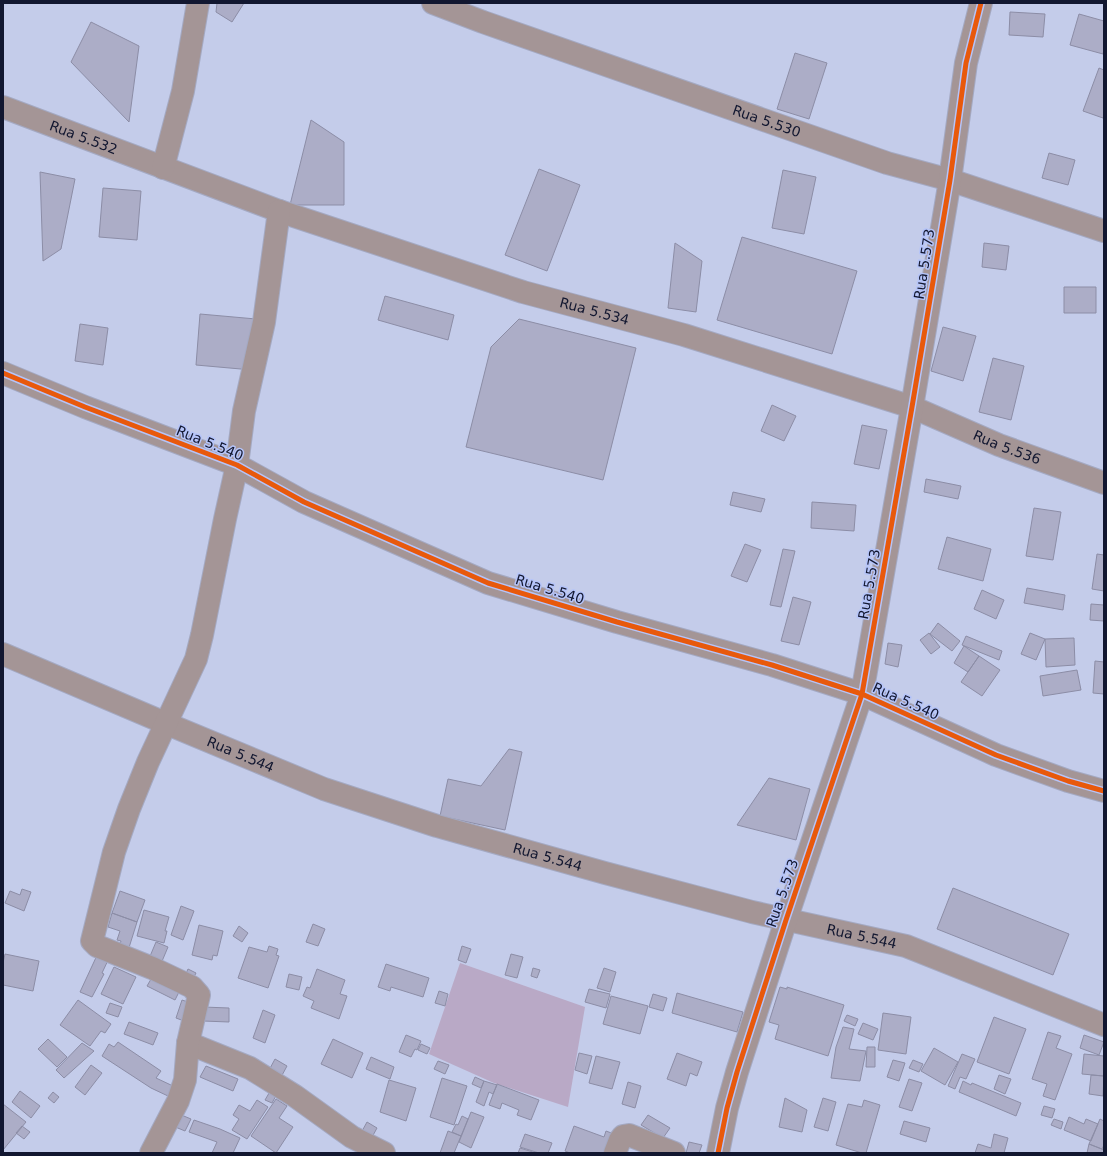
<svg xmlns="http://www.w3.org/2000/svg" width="1107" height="1156" font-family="'DejaVu Sans',sans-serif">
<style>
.green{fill:#b9a9c6}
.building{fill:#acadc7;stroke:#8c8da6}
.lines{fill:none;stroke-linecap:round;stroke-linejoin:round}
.minor-casing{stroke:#a4a9c2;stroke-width:24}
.minor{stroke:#a49596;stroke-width:22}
.cycleway-casing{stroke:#b5c4f9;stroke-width:8}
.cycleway{stroke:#e8590c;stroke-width:5}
.labels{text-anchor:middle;stroke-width:3;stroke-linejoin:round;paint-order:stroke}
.street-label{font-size:14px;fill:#121730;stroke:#b5c4f9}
</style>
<rect width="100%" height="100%" fill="#c4ccea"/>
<path class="green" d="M460 963 585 1007 568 1107 494 1083 429 1054Z"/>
<path class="building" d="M217 3H244L232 22 216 12Z
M1010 12 1045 14 1043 37 1009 35Z
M1079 14 1104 21V49L1103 54 1070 45Z
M91 22 139 46 129 122 71 62Z
M795 53 827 63 809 119 777 109Z
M1099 68 1104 70V115L1103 118 1083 111Z
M311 120 344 142V205H290Z
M1049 153 1075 160 1068 185 1042 178Z
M539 169 580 185 547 271 505 255Z
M783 170 816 177 804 234 772 228Z
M40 172 75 179 61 249 43 261Z
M103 188 141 191 137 240 99 237Z
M742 237 857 271 832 354 717 320Z
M675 243 702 261 696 312 668 308Z
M984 243 1009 246 1006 270 982 267Z
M1064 287H1096V313H1064Z
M385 296 454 315 448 340 378 320Z
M200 314 256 319 252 370 196 365Z
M519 319 636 348 603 480 466 447 491 347Z
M80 324 108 328 103 365 75 361Z
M943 327 976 336 963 381 931 371Z
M993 358 1024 366 1011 420 979 412Z
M772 405 796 416 784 441 761 431Z
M862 425 887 430 879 469 854 464Z
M926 479 961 486 958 499 924 492Z
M733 492 765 499 761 512 730 505Z
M812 502 856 505 854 531 811 528Z
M1034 508 1061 512 1053 560 1026 556Z
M947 537 991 549 983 581 938 569Z
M745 544 761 550 747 582 731 576Z
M783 549 795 551 781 607 770 605Z
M1097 554 1104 555V591L1092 589Z
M1027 588 1065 595 1063 610 1024 603Z
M982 590 1004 600 996 619 974 609Z
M793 597 811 602 799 645 781 641Z
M1091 604 1104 605V621L1090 620Z
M938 623 960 641 952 651 930 634Z
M929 633 940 647 931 654 920 640Z
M1030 633 1045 639 1036 660 1021 654Z
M966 636 1002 651 999 660 962 645Z
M1074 638 1075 665 1046 667 1045 639Z
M888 643 902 645 898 667 885 664Z
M964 646 979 656 968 672 954 663Z
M979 656 1000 670 982 696 961 682Z
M1095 661 1104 662V694L1093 693Z
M1077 670 1081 690 1043 696 1040 676Z
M509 749 522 752 505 830 440 816 448 779 481 786Z
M769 778 810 789 796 840 737 825Z
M953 888 1069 934 1053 975 937 929Z
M22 889 31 892 24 911 5 903 10 891 20 895Z
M120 891 145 900 137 922 112 913Z
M181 906 194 911 183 940 171 935Z
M144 910 169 917 165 931H167L164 943 137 936Z
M112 913 137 922 127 954 118 951 121 941 117 940 120 931 108 927Z
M313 924 325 929 318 946 306 942Z
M199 925 223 931 217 956 213 955 212 960 192 955Z
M239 926 248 933 242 942 233 936Z
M156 942 168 947 160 966 148 961Z
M269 946 278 949 276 955 279 956 268 988 238 978 249 947 267 952Z
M462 946 471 949 466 963 458 960Z
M99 951 110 956 102 973 104 974 92 997 80 992Z
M5 954 39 961 33 991 3 985V963Z
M511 954 523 957 517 978 505 975Z
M386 964 429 978 423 997 391 987 390 991 378 987Z
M114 967 136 977 123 1004 101 994Z
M533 968 540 970 537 978 531 976Z
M604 968 616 972 610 992 597 988Z
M188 969 196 973 192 981 184 978Z
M317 969 345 980 340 994 347 996 339 1019 311 1008 314 1001 303 996 307 987 310 988Z
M154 974 181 988 175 1000 147 986Z
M289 974 302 977 299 990 286 987Z
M780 987 787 989V987L844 1005 828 1056 775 1039 779 1025 769 1022Z
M589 989 610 994 606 1008 585 1002Z
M439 991 448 994 445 1006 435 1003Z
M677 993 743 1012 737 1032 672 1013Z
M653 994 667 998 663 1011 649 1007Z
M611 996 648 1006 640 1034 603 1024Z
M78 1000 111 1024 105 1033 101 1031 90 1046 60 1025Z
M182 1000 191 1003 184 1021 176 1018Z
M110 1003 122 1007 118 1017 106 1013Z
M203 1007 229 1008V1022L203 1021Z
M263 1010 275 1015 265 1043 253 1038Z
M883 1013 911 1017 906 1054 878 1050Z
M847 1015 858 1019 855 1026 844 1021Z
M994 1017 1026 1029 1009 1074 977 1062Z
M129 1022 158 1033 153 1045 124 1034Z
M863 1023 878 1029 873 1040 858 1034Z
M843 1027 854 1029 849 1049 866 1051 860 1081 831 1078 836 1047Z
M1048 1032 1061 1036 1056 1048 1072 1054 1055 1100 1043 1096 1047 1084 1032 1079Z
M406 1035 421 1041 417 1050 415 1049 411 1057 399 1052Z
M1084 1035 1104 1042 1099 1055 1080 1048Z
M48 1039 67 1057 57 1067 38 1049Z
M333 1039 363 1053 352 1078 321 1064Z
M118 1042 161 1071 156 1078 173 1086 168 1096 151 1088 102 1056 109 1044 114 1047Z
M82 1043 94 1051 64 1078 56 1070Z
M421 1044 430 1048 427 1054 418 1050Z
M867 1047H875V1067H866Z
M934 1048 958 1062 945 1085 921 1071Z
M579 1053 592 1056 587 1074 575 1070Z
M677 1053 702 1062 697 1076 690 1073 686 1086 667 1079Z
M962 1054 975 1059 966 1079 960 1077 955 1089 948 1086Z
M1084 1054 1104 1056V1076L1082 1074Z
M596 1056 620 1062 612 1089 589 1083Z
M371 1057 394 1067 390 1079 366 1069Z
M275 1059 287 1066 280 1079 268 1072Z
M893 1060 905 1063 899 1081 887 1077Z
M913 1060 923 1064 919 1072 909 1068Z
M438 1061 449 1065 445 1074 434 1069Z
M91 1065 102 1073 85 1095 75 1087Z
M206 1066 238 1079 233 1091 200 1077Z
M999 1075 1011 1079 1005 1094 994 1089Z
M1091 1075 1104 1076 1103 1096 1089 1094Z
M475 1077 484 1081 481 1088 472 1084Z
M442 1078 467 1086 454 1125 430 1117Z
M909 1079 922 1083 912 1111 899 1107Z
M389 1080 416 1088 406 1121 380 1112Z
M484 1081 497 1085 493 1094 489 1092 484 1106 476 1102Z
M963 1081 971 1085 972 1083 1021 1103 1016 1116 959 1092Z
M628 1082 641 1086 635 1108 622 1104Z
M497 1084 539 1100 531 1120 517 1115 519 1110 502 1103 500 1109 489 1105Z
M272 1088 278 1092 272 1103 265 1100Z
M20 1091 40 1106 31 1118 12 1102Z
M53 1092 59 1097 54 1103 48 1098Z
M785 1098 807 1110 802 1132 779 1127Z
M823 1098 836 1102 828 1131 814 1127Z
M276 1099 287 1106 279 1118 293 1127 276 1153 251 1136Z
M257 1100 268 1107 247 1139 232 1130 239 1119 233 1115 239 1105 250 1111Z
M864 1100 880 1105 866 1153H862L836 1145 848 1104 862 1107Z
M3 1104 26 1122 3 1150Z
M1044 1106 1055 1109 1052 1118 1041 1115Z
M471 1112 484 1117 471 1148 459 1142Z
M179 1114 191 1119 185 1131 173 1126Z
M648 1115 670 1128 663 1138 641 1125Z
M462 1116 468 1119 461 1136 452 1132 456 1124 458 1125Z
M1069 1117 1084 1124 1086 1119 1098 1124 1091 1141 1064 1130Z
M1054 1119 1063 1122 1061 1129 1051 1125Z
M1100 1119 1104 1121V1145L1102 1149 1089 1144Z
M194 1120 220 1129 240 1138 233 1153H212L217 1142 189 1132Z
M904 1121 930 1128 926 1142 900 1134Z
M367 1122 377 1128 371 1139 361 1133Z
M22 1126 30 1132 24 1139 16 1133Z
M574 1126 604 1137 606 1131 614 1134 607 1153H570L565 1151Z
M448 1131 461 1136 454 1153H440Z
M525 1134 552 1143 548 1153H539L520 1147Z
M994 1134 1008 1138 1004 1153H975L978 1144 991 1148Z
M689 1142 702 1145 699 1153H686Z
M1089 1144 1104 1150V1153H1087Z
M520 1148 536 1153H518Z"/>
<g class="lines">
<defs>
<g id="minor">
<path id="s1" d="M433 3 483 22 887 163 950 180 1104 231"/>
<path id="s2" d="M3 107 279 211 523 292 684 335 912 407 999 445 1104 483"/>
<path d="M163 168 183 91 198 3"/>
<path d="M3 373 85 407 237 465 304 502 488 583 617 622 772 665 862 694 996 755 1068 781 1104 791"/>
<path id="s3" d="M3 654 165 723 324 789 437 826 605 873 752 912 906 946 1104 1025"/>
<path d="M188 1043 250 1068 295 1096 352 1137 384 1153"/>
<path d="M151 1153 178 1101 185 1080 188 1043 199 995 192 987 152 968 97 946 92 941 114 852 129 809 148 762 196 659 202 635 225 519 237 465 244 411 264 322 279 211"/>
<path d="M615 1153 620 1140 623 1136 629 1135 674 1153"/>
<path d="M718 1153 727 1108 737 1072 786 920 862 694 912 407 950 180 966 63 981 3"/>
</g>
</defs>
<use href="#minor" class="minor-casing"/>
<use href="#minor" class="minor"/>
<defs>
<path id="cycleway" d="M3 373 85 407 237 465 304 502 488 583 617 622 772 665 862 694 996 755 1068 781 1104 791
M718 1153 727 1108 737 1072 786 920 862 694 912 407 950 180 966 63 981 3"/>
</defs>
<use href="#cycleway" class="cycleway-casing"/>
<use href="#cycleway" class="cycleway"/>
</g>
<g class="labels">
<g class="street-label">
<text dy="5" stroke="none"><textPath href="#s1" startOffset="354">Rua 5.530</textPath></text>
<text dy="5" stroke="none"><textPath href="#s2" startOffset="86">Rua 5.532</textPath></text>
<text transform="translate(924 264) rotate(-81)" y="5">Rua 5.573</text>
<text dy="5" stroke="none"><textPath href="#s2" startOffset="626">Rua 5.534</textPath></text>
<text transform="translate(210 443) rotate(22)" y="5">Rua 5.540</text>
<text dy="5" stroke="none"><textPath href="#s2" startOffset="1061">Rua 5.536</textPath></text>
<text transform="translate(869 584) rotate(-80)" y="5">Rua 5.573</text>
<text transform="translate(550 589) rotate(17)" y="5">Rua 5.540</text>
<text transform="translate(906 701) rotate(24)" y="5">Rua 5.540</text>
<text dy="5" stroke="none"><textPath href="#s3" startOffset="258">Rua 5.544</textPath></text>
<text dy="5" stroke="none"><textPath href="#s3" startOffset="582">Rua 5.544</textPath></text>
<text transform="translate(782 893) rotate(-71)" y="5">Rua 5.573</text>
<text dy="5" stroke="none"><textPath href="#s3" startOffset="906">Rua 5.544</textPath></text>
</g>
</g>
<rect width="1107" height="1156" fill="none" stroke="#121730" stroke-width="8"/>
</svg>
